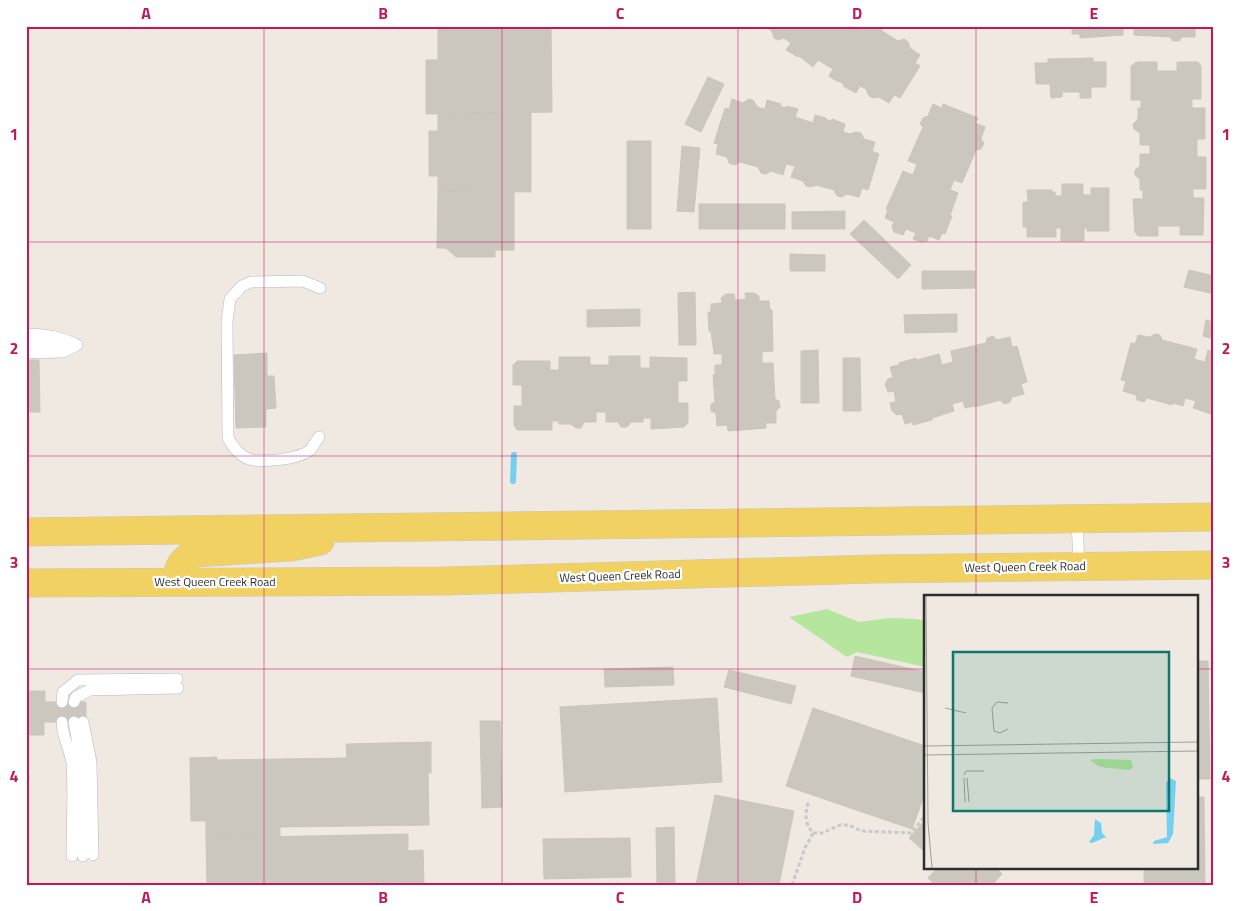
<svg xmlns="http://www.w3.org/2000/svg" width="1240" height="911" font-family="'Titillium Web',sans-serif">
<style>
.grass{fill:#b6e59e}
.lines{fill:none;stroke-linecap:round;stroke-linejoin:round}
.stream{stroke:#75cff0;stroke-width:6}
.building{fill:#cbc7bf;stroke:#cbc5ba}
.service-casing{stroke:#b4b7c1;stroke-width:12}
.primary-casing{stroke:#c9c9c9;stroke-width:29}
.path{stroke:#c9c9c9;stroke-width:3;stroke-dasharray:4 2.5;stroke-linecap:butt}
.service{stroke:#fff;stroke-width:11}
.primary{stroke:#f2d163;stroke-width:28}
.grid{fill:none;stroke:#c2185b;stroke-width:1;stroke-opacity:0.55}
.labels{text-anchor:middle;stroke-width:4.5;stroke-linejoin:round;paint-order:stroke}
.street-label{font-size:12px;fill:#2e2e2e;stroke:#fff}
.inset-road{fill:none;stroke:#a29e99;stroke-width:1}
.view{fill:#0f766e;fill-opacity:0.15;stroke:#0f766e;stroke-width:2.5}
.inset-edge{fill:none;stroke:#2e2e2e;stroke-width:2.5}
.neatline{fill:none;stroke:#c2185b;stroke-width:2}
.grid-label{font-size:16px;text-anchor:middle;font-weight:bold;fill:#c2185b}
</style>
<rect width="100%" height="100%" fill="#efe9e1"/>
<path class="grass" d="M827 609 859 622 889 618 917 619 925 621V667L857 652 847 657 789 617Z"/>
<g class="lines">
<path class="stream" d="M513 481 514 455"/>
</g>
<path class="building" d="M438 26H551L552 112 426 114V60H438Z
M765 26H881L882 31 898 41 904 39 908 42 910 48 920 55 915 63 920 66 900 98 894 95 889 103 879 97 873 98 869 96 866 89 860 86 856 93 843 86 844 84 839 81 838 82 829 76 833 69 818 60 813 67 799 56 798 57 786 50 791 43 784 38 778 40 774 38 772 31Z
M1072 26H1200H1195V37H1182L1179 41H1173L1170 37 1134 35V27H1123V35L1080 38V34H1072Z
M1093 58V62H1106V87H1091V98H1080V92H1062V97L1051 98 1050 84H1036L1035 63H1048V59Z
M1137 62H1157V71H1177V62H1198L1201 66V99H1192V108H1205V139H1197V157H1206V189H1193V198H1204L1203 235H1180V226H1158V236H1138L1135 232 1133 199H1143V190H1140V179L1135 175V170L1140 166V154H1150V145H1140V133L1134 129 1133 124 1138 119V108H1141V100H1131V66Z
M708 77 724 84 701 132 685 124Z
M732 99 743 103 749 99 754 101 757 107 765 109 767 100 781 104 780 106 786 108V106L798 109 795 117 813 123 815 115 826 118 825 119 831 121 832 119 845 124 843 132 850 134 856 132 861 133 864 139 875 142 872 151 879 154 868 190 862 188 859 197 847 194 842 197 837 196 834 190 816 185 811 187 806 186 803 181 791 177 795 166 786 164 783 175 771 171 766 174 761 173 758 167 740 162 735 165 729 163 727 157 716 154 718 144 714 143 725 108 729 109Z
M933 104 942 108 943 104 978 118 975 123 985 127 981 139 984 143 981 149 976 150 962 183 954 180 950 190 958 193 950 215 952 216 945 234 942 233 939 240 929 236 927 241 921 242 913 239 916 233 906 229 903 235 894 232 892 226 894 222 885 218 888 210 886 209 903 171 913 175 917 164 908 161 923 127 920 124 923 118 928 116Z
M531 112V192L438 191V176H429V131H438V114Z
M627 141H651V229H627Z
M682 146 700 148 694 212 677 211Z
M1062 184H1083V195H1091V188H1109V231H1087V228H1084V241H1061V228H1056V237H1027V227H1023V202H1028L1027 190H1052V192H1055V196H1062Z
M438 191 514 192V250H495V257H456L446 248H437Z
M699 204H785V229H699Z
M845 211V229H792V212Z
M864 220 911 265 898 279 850 234Z
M790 254 825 255V271H790Z
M1189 270 1214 276V294L1184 287Z
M922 271H975V288L922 289Z
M695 292 696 345H679L678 293Z
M745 293H754L759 296V301H769L770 310H772L773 351 762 352V363H773L775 399 779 401 780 407 776 411V423H766V428L728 431 727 425 717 426 716 413 711 411V404L715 402 713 375H715V365H722V354H714L711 331H709L708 312H711V304L722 303 721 298 726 294H734L735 300 746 299Z
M640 309V326L587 327V310Z
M957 314V332L905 333 904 315Z
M1206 320 1214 322V339L1203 336Z
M1155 334 1160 335 1162 340 1197 349 1194 359 1205 362 1208 350 1214 352V415L1193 408 1196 401 1185 398 1183 406 1173 403 1172 405 1147 398 1144 402 1137 400 1136 395 1123 391 1126 381 1121 380 1131 343 1135 344 1138 335 1150 337Z
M993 336 997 340 1010 337 1012 347 1017 346 1027 382 1021 384 1024 394 1012 397 1010 402 1004 404 1000 400 975 407V406L965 408 963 401 952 404 954 411 932 418V420L913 425V422L905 424 902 414 897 415 892 411 890 403 896 402 894 391 888 392 885 384 888 379 893 377 890 367 899 365V363L916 358 917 360 939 354 942 365 953 362 951 351 986 343 987 338Z
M818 350 819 403H801V351Z
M267 353V376H274L276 408 266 409V427L236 428 234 355Z
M609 356H640V368H650V357L687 358V381H678V403H688V423L684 427 651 429V418H643V422H631L627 427H621L618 422H606V412H596V422H584L581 428H576L571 424H559V421H552V430H517L514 425V406H522V385H513V365L517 361H550V370H559V357H590V365H609Z
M843 358H860L861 411H843Z
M26 360H39L40 412H26Z
M855 656 925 672V693L851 676Z
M1196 661H1208L1210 779H1196Z
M673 667 674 685 605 687 604 669Z
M729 670 796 686 791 704 724 687Z
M26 691H45V702H86V722H44V735H26Z
M717 698 722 782 565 792 560 707Z
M813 708 925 746V793L912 829 786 786Z
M480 721H500L502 807 482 808Z
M431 742V773H428L429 825 280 827V837L206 838V821H191L190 758 217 757V760L347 758 346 744Z
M715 795 794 811 779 885H696Z
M1196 797H1204L1205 885H1144V867H1196Z
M925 820V852L909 838Z
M674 827 675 885H657L656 828Z
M408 834V851L423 850 424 885H207L206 838Z
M630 838 631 877 544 879 543 839Z
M938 867H995L1002 874 992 885H935L928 878Z"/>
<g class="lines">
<defs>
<path id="service" d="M26 334C46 334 60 337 77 345
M26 345H71
M26 353 63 352 77 345
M319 437C316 441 313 447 310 450 300 459 262 463 249 459 239 456 233 447 228 438L227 321 230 299 242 286 251 282 303 281 320 288
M1077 519 1079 566
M62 702 63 692 78 680 177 679
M74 702 76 697 90 690 178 688
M62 722C62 736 70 749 72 763 74 793 72 825 72 856
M74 722 82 766 83 856
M83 722 91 762 93 855"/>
<path id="primary" d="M26 532 1214 517
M175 582C179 567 180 561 194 553L291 547 320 541
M26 583 445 581 874 569 1214 565"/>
</defs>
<use href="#service" class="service-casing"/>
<use href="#primary" class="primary-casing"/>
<path class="path" d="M813 833H822L840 825H849L861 831 911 833 925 816
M792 885 805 848 813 833C804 822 805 813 809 800"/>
<use href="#service" class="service"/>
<use href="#primary" class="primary"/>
</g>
<path class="grid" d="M264 26V885M502 26V885M738 26V885M976 26V596M26 242H1214M26 456H1214M26 669H925M1196 669H1214M976 867V885"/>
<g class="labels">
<g class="street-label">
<text transform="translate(1025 567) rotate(-1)" y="4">West Queen Creek Road</text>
<text transform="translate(620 576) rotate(-2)" y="4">West Queen Creek Road</text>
<text x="215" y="586">West Queen Creek Road</text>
</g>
</g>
<g transform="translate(924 595)">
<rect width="274" height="274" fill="#efe9e1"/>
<path d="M173 164 207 165 209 172 205 175 176 172 166 165Z" fill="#b6e59e"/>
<path d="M246 183 252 186 249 239 244 248 229 249 230 246 243 242 242 188ZM171 224 177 228 178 238 182 242 168 248 165 247 170 240Z" fill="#75cff0"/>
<path class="inset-road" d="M2 1 4 228 8 273M21 113 42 118M84 134 76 138 70 136 68 113 73 107 84 108M0 151 274 147M0 160 274 156M40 180 42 176H60M40 183 41 207M43 183 45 207"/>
<path class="view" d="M29 57H245V216H29Z"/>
<rect width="274" height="274" class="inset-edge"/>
</g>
<rect width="1240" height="911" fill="none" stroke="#ffffff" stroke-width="55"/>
<rect x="28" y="28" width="1184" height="856" class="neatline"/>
<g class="grid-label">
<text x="146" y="19">A</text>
<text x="383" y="19">B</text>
<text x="620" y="19">C</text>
<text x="857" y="19">D</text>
<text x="1094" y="19">E</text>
<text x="14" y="140">1</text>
<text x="1226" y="140">1</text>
<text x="14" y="354">2</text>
<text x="1226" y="354">2</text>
<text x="14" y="568">3</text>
<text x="1226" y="568">3</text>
<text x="14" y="782">4</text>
<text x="1226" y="782">4</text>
<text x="146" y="903">A</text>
<text x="383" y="903">B</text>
<text x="620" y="903">C</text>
<text x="857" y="903">D</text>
<text x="1094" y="903">E</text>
</g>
</svg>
